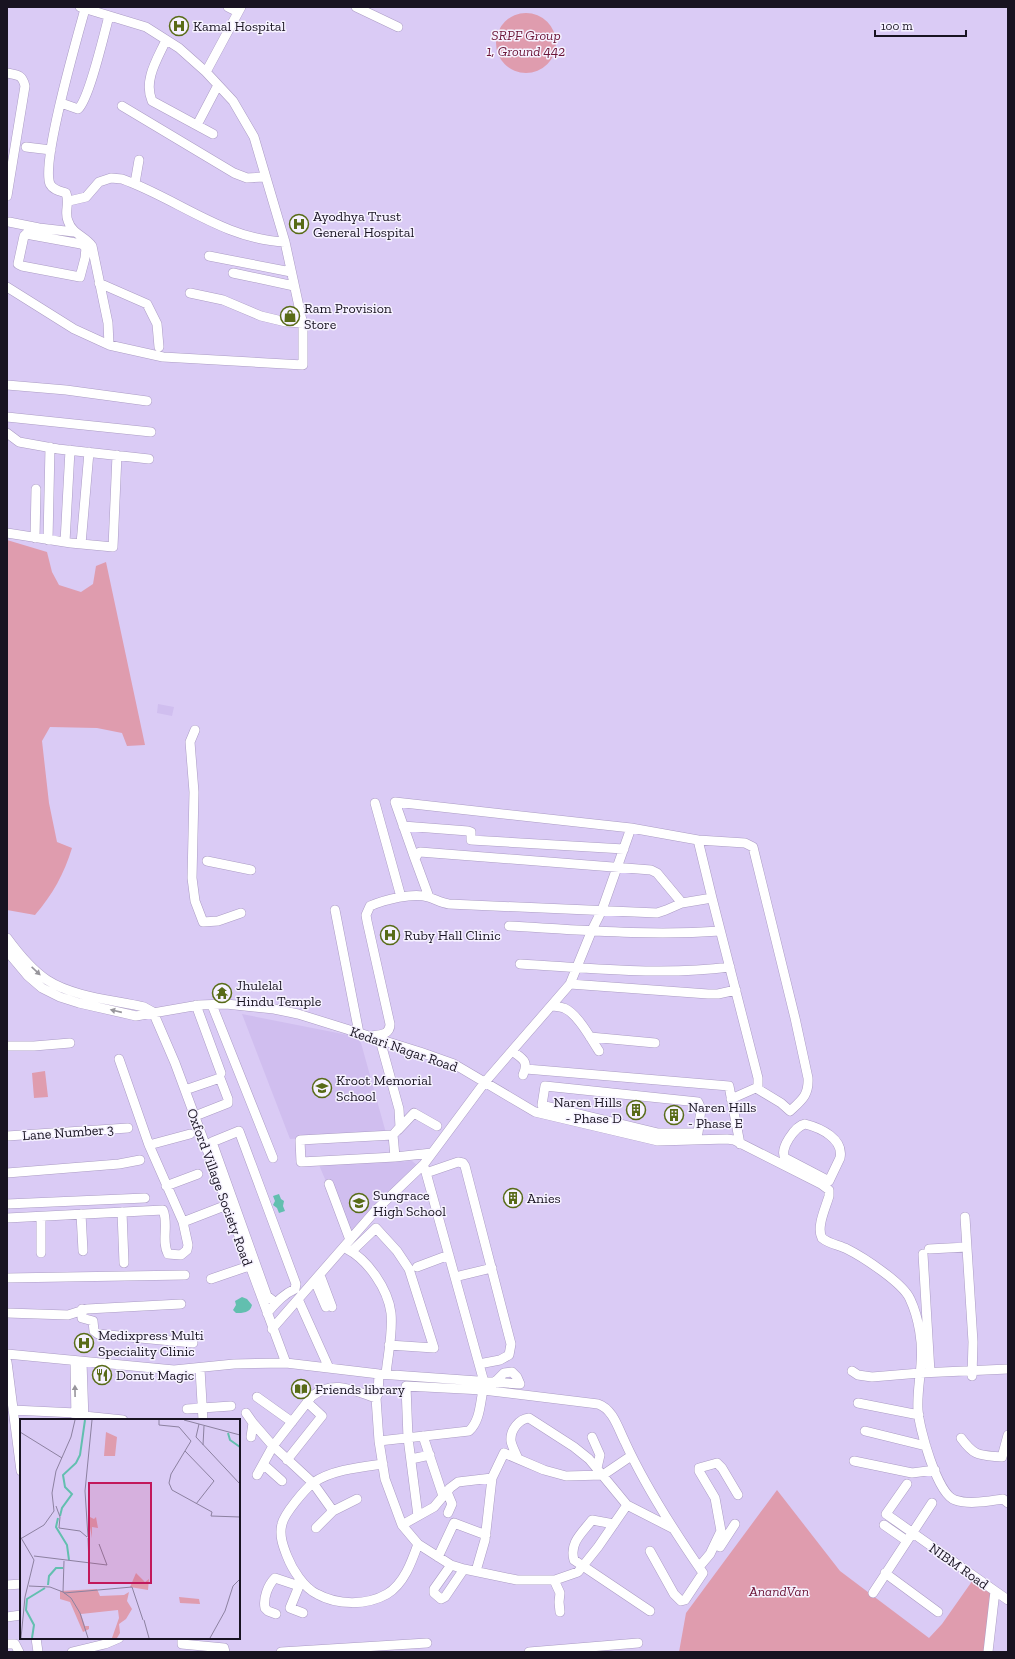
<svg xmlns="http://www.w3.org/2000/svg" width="1015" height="1659" font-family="'Zilla Slab',serif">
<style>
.built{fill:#d0beef}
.green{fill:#df9cae}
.water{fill:#62bfaf}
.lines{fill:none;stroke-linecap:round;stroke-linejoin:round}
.minor-casing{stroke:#ab9cc4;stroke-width:10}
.minor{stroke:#fff;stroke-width:9}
.oneway{fill:#97959b}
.labels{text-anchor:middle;stroke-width:3;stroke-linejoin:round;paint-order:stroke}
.poi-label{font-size:14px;fill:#181321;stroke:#f6f2ff;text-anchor:start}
.park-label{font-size:14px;font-style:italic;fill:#6c1638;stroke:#f6f2ff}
.street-label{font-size:14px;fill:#181321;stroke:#f6f2ff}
.inset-river{fill:none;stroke:#62bfaf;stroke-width:2}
.inset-road{fill:none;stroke:#8c81a0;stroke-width:1}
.view{fill:#c2185b;fill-opacity:0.15;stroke:#c2185b;stroke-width:2}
.inset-edge{fill:none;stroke:#181321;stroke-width:2}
</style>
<rect width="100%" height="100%" fill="#dacbf5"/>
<path class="built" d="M158 704 174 707 172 716 157 713Z
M242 1014 353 1036 358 1039 361 1043 386 1133 290 1139Z
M412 1161 417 1165 350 1238 319 1165Z"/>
<path class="green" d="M496 43a30 30 0 1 1 60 0a30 30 0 1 1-60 0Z
M7 540 47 552 52 572 59 585 81 592 93 584 96 566 106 562 145 745 127 746 122 733 97 728 50 727 42 741 49 803 57 842 72 848C64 874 53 894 35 915L7 910Z
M45 1071 48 1097 34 1098 32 1073Z
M777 1490 840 1571 929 1638 942 1624 975 1577 995 1591 986 1652H679L686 1613Z"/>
<path class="water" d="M279 1194 281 1199 284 1201 283 1206 285 1211 279 1213 277 1208 273 1205 275 1201 273 1196Z
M242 1297 247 1299 252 1305C250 1313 243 1313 236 1313L233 1310 236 1305 235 1301Z"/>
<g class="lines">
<defs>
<path id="minor" d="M228 7 238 12
M356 7 398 27
M85 9C77 38 41 162 50 184 53 190 60 191 66 193 70 204 64 212 68 221 72 234 85 236 92 246L108 323 109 345
M166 40C158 58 143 80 152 101L213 134
M206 72 241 7
M7 73C17 75 22 74 25 86L7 196
M61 103 78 109C89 100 104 34 109 16
M122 106 234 173 247 178 265 177
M197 125 218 85
M26 147 51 150
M135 183 139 160
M69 201 86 197 99 182 111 178 122 179C176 198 225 240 285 242
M9 222 39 228 74 232
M83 245 86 248 85 258 80 277 22 266 18 264 24 236 26 234 92 246
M209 256 291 272
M233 273 294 286
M99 283 147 304 157 324 159 347
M7 287 74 329 109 345 163 357 303 365V325L285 242 254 137 233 101 206 72 179 48 146 27 80 7
M190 293 223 300 261 316 286 322 303 323
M7 385 66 390 147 401
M7 417 151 432
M7 433 19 442 58 449 149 459
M7 533 71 543 113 547 117 455
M35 538 36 489
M48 540 50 447
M65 542 70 450
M81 544 89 452
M195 730 190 742 194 792 192 878 195 901 203 922 218 921 241 913
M375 803 401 897
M403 826 468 831 471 832V840L624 849
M415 859 395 802 631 828
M207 861 251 870
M429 897 415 859 418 853 420 852 651 870 657 873 682 903
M335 910 359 1033
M509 926C580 930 650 936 720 931
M7 938C18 953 32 970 47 980 73 997 114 1000 144 1007L153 1012 175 1063 286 1363
M7 951 28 976 42 988 60 997 79 1003 136 1016 199 1005 226 1004 274 1009 298 1014 420 1052 454 1064 535 1112 658 1141 727 1139 734 1140 821 1184 829 1190V1196C826 1207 816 1227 822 1238 829 1244 839 1245 847 1249 863 1257 903 1283 910 1299 919 1318 923 1344 921 1364 920 1380 917 1394 918 1410 919 1428 937 1494 955 1500 970 1505 988 1501 1003 1499L1008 1503
M520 964C590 968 661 976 730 967
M570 984 708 994H718L736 990
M196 1005 221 1073
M212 1005 273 1158
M552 1006C556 1006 560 1007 564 1008 578 1014 591 1039 599 1051
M371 1036C380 1035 390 1035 390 1024L367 921 366 915 370 906C384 900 413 892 428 897 435 899 441 903 449 904L657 913 666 910 682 903 712 898
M590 1037 655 1043
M380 1040 399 1109 400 1127 393 1135 300 1140 301 1162 395 1157 432 1153
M7 1046H34L70 1043
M512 1051C523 1059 529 1061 523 1075
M119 1059 149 1145
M526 1069 729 1086 740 1144
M545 1086 698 1102 701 1109 698 1133H658L542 1105Z
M185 1090 220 1078 228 1099V1103L195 1116
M731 1099 758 1087V1078L712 898 698 840 745 843 753 847 795 1018 808 1078C809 1095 802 1100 790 1111L781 1103 756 1088
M805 1124C821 1128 844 1139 840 1158L829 1181 785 1158C779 1149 795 1126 805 1124Z
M398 1130 414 1113 437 1126
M393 1135 395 1157
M7 1136 128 1128
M425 1169 484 1382
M7 1173 119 1164 140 1160
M426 1173 458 1162 463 1163 465 1166 511 1344 509 1355 500 1360 479 1364
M329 1184 350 1240
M166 1186 198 1174
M7 1204 145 1198
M122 1212 124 1263
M81 1214 83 1251
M41 1217V1253
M965 1217 973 1342 972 1376
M7 1218 163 1210C169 1224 161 1241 168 1254L181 1255 187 1250 188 1245 183 1222 149 1145 190 1134
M183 1222 227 1205
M347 1249C368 1260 388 1289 391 1313 393 1333 388 1354 386 1374
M929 1249 967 1247
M352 1251 376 1228 397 1251 409 1269 434 1348 389 1345
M923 1254 930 1372
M417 1267 449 1255
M320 1275 332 1307
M455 1277 492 1268
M7 1278 185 1275
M211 1279 249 1266
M315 1281 326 1307
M298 1299 329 1368
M82 1309V1318L93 1321 94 1331 98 1334 193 1343
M7 1313 68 1315 87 1309 181 1304
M267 1313C276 1303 282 1295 295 1289L296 1284 239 1131 212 1142 267 1296 276 1303
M272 1329 376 1210 424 1164 485 1082 570 984 592 930 602 910 631 828 698 840
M7 1354 174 1370 234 1364 286 1363 379 1374 520 1384 517 1377 512 1372 504 1373 494 1383
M7 1362 21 1471
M75 1362 76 1420
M82 1362 84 1420
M200 1369 203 1420
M852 1371 858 1375 872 1377 920 1373 1008 1369
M379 1374 378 1394 376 1398 379 1441 385 1479 402 1525 418 1544 451 1565 464 1569 517 1580H555L578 1572 598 1547 627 1505 672 1528
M257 1397 292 1422
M858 1403 919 1415
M187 1409 231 1406
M13 1410 76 1413
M246 1413 253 1423 251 1437
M84 1416 123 1420
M253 1423 273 1446 313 1483 333 1511
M865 1431 926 1446
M423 1436 443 1496
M592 1437 600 1455 597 1468
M961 1438C975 1457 979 1455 1002 1457L1008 1435
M379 1441 469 1431C480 1421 480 1404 483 1390
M411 1459 430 1455
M518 1459C516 1453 512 1447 511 1441 510 1430 519 1419 529 1418L574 1447 589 1459 627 1505
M287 1460 322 1416 307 1402
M854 1461 912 1473 935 1470
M263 1464 282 1481
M383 1464C361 1467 331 1470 313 1483 305 1489 284 1514 282 1524 279 1535 283 1546 287 1556 292 1569 304 1588 317 1594 337 1605 366 1606 387 1594 404 1584 412 1561 418 1544
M257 1475 273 1446 312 1396C334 1380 352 1390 376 1398
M907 1484 886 1514 995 1591 988 1652
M447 1492 452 1504 448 1513
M418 1516 408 1438 406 1386 483 1390 598 1404C613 1409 618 1428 625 1442 646 1488 674 1531 703 1573L685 1600 681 1601 674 1594 650 1551
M614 1524 592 1520C582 1533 569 1543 574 1560L650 1611
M402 1525 434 1507 450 1488 458 1482 492 1478 504 1453 544 1470 566 1476 603 1475 631 1456
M884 1525 907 1541
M316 1528 333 1511 357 1499
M720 1547 735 1524
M438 1557 454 1523 486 1535
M451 1565 434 1589V1593L441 1599 445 1597 464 1569
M699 1567 710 1554 721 1531 715 1498 699 1471V1468L717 1463 722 1468 738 1495
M476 1571 485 1540 492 1478
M885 1573 938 1612
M554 1580 560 1593 559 1602 560 1612
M298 1582 296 1585 299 1586 290 1608 303 1613
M7 1585 21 1584
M995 1591 1008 1600
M873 1593 932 1503
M276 1614 268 1611 265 1608C263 1598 268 1585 275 1578L296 1585
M7 1617 21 1615
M36 1638 38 1652
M182 1638V1644L224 1648 225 1652
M7 1644H15L19 1652
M72 1652 105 1644 119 1638
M281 1652 427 1643
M529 1652 638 1643"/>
</defs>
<use href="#minor" class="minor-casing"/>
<use href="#minor" class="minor"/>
</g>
<defs><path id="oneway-solid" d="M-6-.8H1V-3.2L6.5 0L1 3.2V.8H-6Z"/></defs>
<g class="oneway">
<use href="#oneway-solid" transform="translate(36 971) rotate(43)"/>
<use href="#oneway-solid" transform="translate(116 1011) rotate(-167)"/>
<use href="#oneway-solid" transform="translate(75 1391) rotate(-91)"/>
</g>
<defs>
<symbol id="hospital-ring" viewBox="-11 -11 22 22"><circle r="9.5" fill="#f6f2ff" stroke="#586b17" stroke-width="1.5"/><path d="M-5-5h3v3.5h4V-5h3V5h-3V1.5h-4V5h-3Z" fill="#586b17"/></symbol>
<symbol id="shop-ring" viewBox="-11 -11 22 22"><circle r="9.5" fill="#f6f2ff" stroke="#586b17" stroke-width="1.5"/><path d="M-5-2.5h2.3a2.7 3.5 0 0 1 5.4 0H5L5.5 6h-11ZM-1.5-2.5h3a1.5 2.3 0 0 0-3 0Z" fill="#586b17"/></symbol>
<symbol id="temple-ring" viewBox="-11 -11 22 22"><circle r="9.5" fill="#f6f2ff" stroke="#586b17" stroke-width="1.5"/><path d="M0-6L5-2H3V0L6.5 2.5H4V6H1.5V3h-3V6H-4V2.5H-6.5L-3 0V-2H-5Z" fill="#586b17"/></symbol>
<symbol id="school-ring" viewBox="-11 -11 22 22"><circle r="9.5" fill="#f6f2ff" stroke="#586b17" stroke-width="1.5"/><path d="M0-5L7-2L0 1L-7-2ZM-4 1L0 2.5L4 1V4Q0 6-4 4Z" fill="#586b17"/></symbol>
<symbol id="building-ring" viewBox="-11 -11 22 22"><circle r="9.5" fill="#f6f2ff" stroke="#586b17" stroke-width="1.5"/><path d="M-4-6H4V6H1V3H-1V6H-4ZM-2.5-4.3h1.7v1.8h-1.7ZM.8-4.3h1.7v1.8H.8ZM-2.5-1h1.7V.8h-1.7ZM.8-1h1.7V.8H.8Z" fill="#586b17"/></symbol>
<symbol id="restaurant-ring" viewBox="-11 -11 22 22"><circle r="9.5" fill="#f6f2ff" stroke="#586b17" stroke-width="1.5"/><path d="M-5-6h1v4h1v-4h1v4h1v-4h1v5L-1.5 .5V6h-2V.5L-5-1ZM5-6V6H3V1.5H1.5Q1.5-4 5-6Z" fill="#586b17"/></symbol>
<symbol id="library-ring" viewBox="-11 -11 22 22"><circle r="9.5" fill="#f6f2ff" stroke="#586b17" stroke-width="1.5"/><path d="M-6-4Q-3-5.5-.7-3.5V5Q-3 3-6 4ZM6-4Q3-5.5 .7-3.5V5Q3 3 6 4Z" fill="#586b17"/></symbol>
</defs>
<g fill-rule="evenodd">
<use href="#hospital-ring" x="168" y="15" width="22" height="22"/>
<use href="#hospital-ring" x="288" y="213" width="22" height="22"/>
<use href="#shop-ring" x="279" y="305" width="22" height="22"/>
<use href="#hospital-ring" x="379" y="924" width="22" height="22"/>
<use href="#temple-ring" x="211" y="982" width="22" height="22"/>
<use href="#school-ring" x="311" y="1077" width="22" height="22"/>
<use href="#building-ring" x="625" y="1099" width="22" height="22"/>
<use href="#building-ring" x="663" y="1104" width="22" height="22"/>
<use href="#building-ring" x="502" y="1187" width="22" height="22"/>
<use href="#school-ring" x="348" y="1192" width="22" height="22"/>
<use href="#hospital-ring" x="73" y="1332" width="22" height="22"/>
<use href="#restaurant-ring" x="91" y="1364" width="22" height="22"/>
<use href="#library-ring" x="290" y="1378" width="22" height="22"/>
</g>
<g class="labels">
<g class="poi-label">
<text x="193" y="31">Kamal Hospital</text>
<text x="313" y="221">Ayodhya Trust<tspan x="313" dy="16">General Hospital</tspan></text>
<text x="304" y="313">Ram Provision<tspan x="304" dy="16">Store</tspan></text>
<text x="404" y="940">Ruby Hall Clinic</text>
<text x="236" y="990">Jhulelal<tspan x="236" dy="16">Hindu Temple</tspan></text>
<text x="336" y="1085">Kroot Memorial<tspan x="336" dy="16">School</tspan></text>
<text x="622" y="1107" text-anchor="end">Naren Hills<tspan x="622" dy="16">- Phase D</tspan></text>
<text x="688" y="1112">Naren Hills<tspan x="688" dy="16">- Phase E</tspan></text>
<text x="373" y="1200">Sungrace<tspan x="373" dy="16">High School</tspan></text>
<text x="527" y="1203">Anies</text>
<text x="98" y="1340">Medixpress Multi<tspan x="98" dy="16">Speciality Clinic</tspan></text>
<text x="116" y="1380">Donut Magic</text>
<text x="315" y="1394">Friends library</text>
</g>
<g class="park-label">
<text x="526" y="40">SRPF Group<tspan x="526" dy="16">1, Ground 442</tspan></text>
<text x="779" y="1596">AnandVan</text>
</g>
<g class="street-label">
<text transform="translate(404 1049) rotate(19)" y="5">Kedari Nagar Road</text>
<text transform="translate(68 1132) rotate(-4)" y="5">Lane Number 3</text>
<text transform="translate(220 1187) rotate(70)" y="5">Oxford Village Society Road</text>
<text transform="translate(959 1566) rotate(35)" y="5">NIBM Road</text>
</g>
</g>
<g transform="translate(20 1419)">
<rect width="220" height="220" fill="#dacbf5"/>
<path d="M86 13 97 18 95 37H84ZM68 97 74 100 76 98 78 109 72 108V119ZM116 154 125 163 129 160 128 171 110 168ZM77 170 80 177 104 176 109 173 107 182 112 190 106 200 99 205 100 214 97 219H92L99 199 98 191 61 195 65 207H69V210L63 213 50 183 40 180V172ZM159 178 179 180 180 185 160 184Z" fill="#df9cae"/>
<path class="inset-river" d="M208 14 210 21 220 28M40 97 42 89 52 75 45 68 43 56 56 44 60 36 65 1M38 99 36 108 47 126 49 141M28 166 29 157 36 149H43M12 219 14 206 6 191 7 180 25 169"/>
<path class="inset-road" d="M139 1V6L159 8 171 22 151 55 149 64 152 71 192 93 191 97 220 98M164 1 220 16M179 5 176 18 220 65M0 13 42 39M183 26 184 7M165 32 194 62 176 85M36 87 40 98 39 109 60 112 67 118M0 117 14 141 5 178 1 219M68 118 65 72 72 1M2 119 24 106 34 92 32 74 36 52 51 18 55 1M68 119 69 146M14 137 87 146 79 125M9 167 30 168 43 173 51 179 60 194 68 219M43 173 44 142M44 174 112 168 123 201M124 201 129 219M190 219 205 192 213 167 220 160"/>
<path class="view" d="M69 64H131V164H69Z"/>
<rect width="220" height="220" class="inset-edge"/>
</g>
<rect width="1015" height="1659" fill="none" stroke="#181321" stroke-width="16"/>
<path d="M875 30v6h91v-6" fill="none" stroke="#181321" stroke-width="2"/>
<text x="881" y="30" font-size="12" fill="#181321" stroke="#f6f2ff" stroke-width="3" paint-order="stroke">100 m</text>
</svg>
